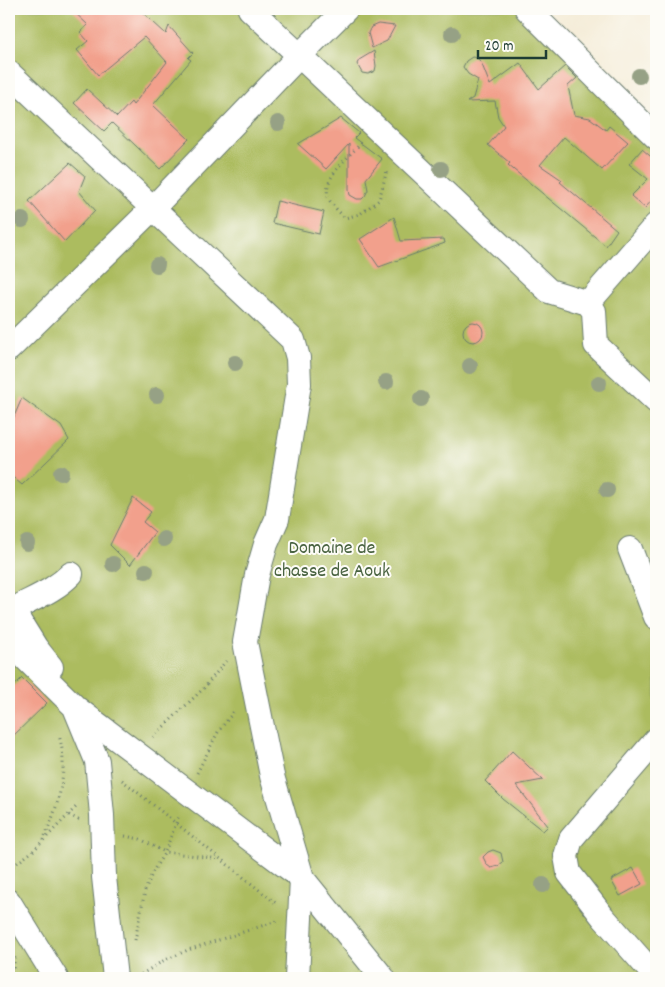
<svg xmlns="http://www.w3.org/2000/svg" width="665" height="987" font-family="Dekko,sans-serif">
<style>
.green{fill:#acbc5f;stroke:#667c4a}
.building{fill:#f2a08c}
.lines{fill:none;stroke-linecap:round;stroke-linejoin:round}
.minor-casing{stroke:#6a7b6e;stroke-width:26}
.path{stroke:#6a7b6e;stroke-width:3;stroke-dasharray:1 4;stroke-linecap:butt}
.minor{stroke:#fff;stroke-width:24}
.tree{fill:#96a185}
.labels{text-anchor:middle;stroke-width:4;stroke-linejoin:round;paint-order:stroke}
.park-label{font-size:20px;fill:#496341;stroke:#fdfcf7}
</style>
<rect width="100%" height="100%" fill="#fdfcf7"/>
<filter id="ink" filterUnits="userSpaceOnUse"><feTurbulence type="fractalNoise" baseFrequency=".02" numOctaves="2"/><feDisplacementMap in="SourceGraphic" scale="10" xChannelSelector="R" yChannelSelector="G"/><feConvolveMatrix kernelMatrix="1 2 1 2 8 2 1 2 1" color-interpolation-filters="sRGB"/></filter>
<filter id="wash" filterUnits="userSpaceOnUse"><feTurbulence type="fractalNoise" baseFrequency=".0096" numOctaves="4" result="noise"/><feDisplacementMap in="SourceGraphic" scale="20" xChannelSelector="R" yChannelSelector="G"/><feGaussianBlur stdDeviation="1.12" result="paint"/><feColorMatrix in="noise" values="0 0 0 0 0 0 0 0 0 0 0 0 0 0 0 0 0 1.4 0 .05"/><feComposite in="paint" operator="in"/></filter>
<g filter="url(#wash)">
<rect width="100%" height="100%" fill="#f5edd9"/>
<path class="green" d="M9 9H527L656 137V978H9Z"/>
<g id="blocks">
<path class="building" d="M71 9H139L166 34 169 26 193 53 188 58 191 60 153 105 189 139 160 169 112 123 104 131 74 103 87 89 117 117 131 102 133 105 167 62 144 37 98 75 77 50 88 41 80 32 88 25Z
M378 24 395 26 387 41 372 48 368 33 371 27Z
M374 51 376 66 375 71 368 74 362 73 357 64 359 60Z
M472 57 477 58 481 62 490 85 520 63 539 89 565 66 577 78 568 86 574 115 590 118 606 130 609 126 628 142 602 170 564 137 540 165 562 180 560 182 617 230 606 246 508 165 510 163 488 145 504 126 498 117 495 101 467 102 473 98 478 80 468 74 463 67 466 61Z
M341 118 359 133 354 138 382 159 366 179 368 190 365 196 362 199H357L350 195 349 190V144L326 169 298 144Z
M642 149 656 161V196L645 208 631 196 648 179 629 164Z
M70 163 85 176 79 191 95 210 65 242 29 201Z
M277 201 324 212 319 234 272 223Z
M394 217 401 241 444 239 445 243 379 267 360 239Z
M463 332a10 10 0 1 1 20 0a10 10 0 1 1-20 0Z
M22 398 61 426 69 440 22 485 9 474V419H13Z
M133 498 151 512 143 522 155 532 130 565 110 545Z
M22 678 47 703 9 740V691Z
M512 751 543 780 516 785 548 826 543 831 503 799 485 781Z
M493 850 501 853 503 862 498 866 491 868 487 865 483 857 488 852Z
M633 868 642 884 620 896 611 880Z"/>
</g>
</g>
<g filter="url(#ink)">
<use href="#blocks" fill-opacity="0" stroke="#6a7b6e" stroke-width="1"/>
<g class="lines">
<defs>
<path id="minor" d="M250 9 549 291 588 303 594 311 596 345 656 401
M527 9 656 137
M9 73 293 340 298 358 299 384 277 519 266 544 257 575 245 642 272 776 302 878 297 978
M588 303 656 225
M9 349 153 208 300 55 346 9
M630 549 656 617
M9 642 76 708 302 878 383 978
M51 667 36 648 16 616 20 606C39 596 56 589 71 574
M76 710 97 761 102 815 104 877 115 978
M656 740 571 839 566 856 569 873 603 917 656 977
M9 902 56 978"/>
</defs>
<use href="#minor" class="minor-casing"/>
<path class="path" d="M361 143C349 157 318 181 330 201 334 207 340 213 345 218L360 214 379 200 387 170
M153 737 204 688 226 661
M197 773 218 732 235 710
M122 780 278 905
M69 815 79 820
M45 836C59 804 69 770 59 735
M125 836 140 839 165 852 220 859
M9 869 33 851 78 805
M135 940 145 891 153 871 165 852 179 815
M137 977 163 961 188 950 277 921
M12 978 15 957"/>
<use href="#minor" class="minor"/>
</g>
<g class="tree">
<circle cx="452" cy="34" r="8"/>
<circle cx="639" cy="76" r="8"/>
<circle cx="278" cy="123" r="8"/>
<circle cx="441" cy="169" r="8"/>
<circle cx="22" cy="220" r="8"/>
<circle cx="157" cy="265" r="8"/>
<circle cx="235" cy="363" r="8"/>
<circle cx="470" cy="366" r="8"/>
<circle cx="386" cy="382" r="8"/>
<circle cx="599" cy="383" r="8"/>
<circle cx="157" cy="395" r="8"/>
<circle cx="421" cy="399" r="8"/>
<circle cx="61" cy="473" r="8"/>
<circle cx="607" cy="490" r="8"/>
<circle cx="164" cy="539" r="8"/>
<circle cx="27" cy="543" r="8"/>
<circle cx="113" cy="564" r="8"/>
<circle cx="146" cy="571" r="8"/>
<circle cx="543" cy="885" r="8"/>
</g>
</g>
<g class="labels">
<g class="park-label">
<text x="332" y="553">Domaine de<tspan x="332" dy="23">chasse de Aouk</tspan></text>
</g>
</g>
<rect width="665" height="987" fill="none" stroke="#fdfcf7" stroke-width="30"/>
<path d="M478 50v8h68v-8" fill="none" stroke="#1f3d34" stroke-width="2.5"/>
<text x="485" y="50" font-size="15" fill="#1f3d34" stroke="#fdfcf7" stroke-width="4" paint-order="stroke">20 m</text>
</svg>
